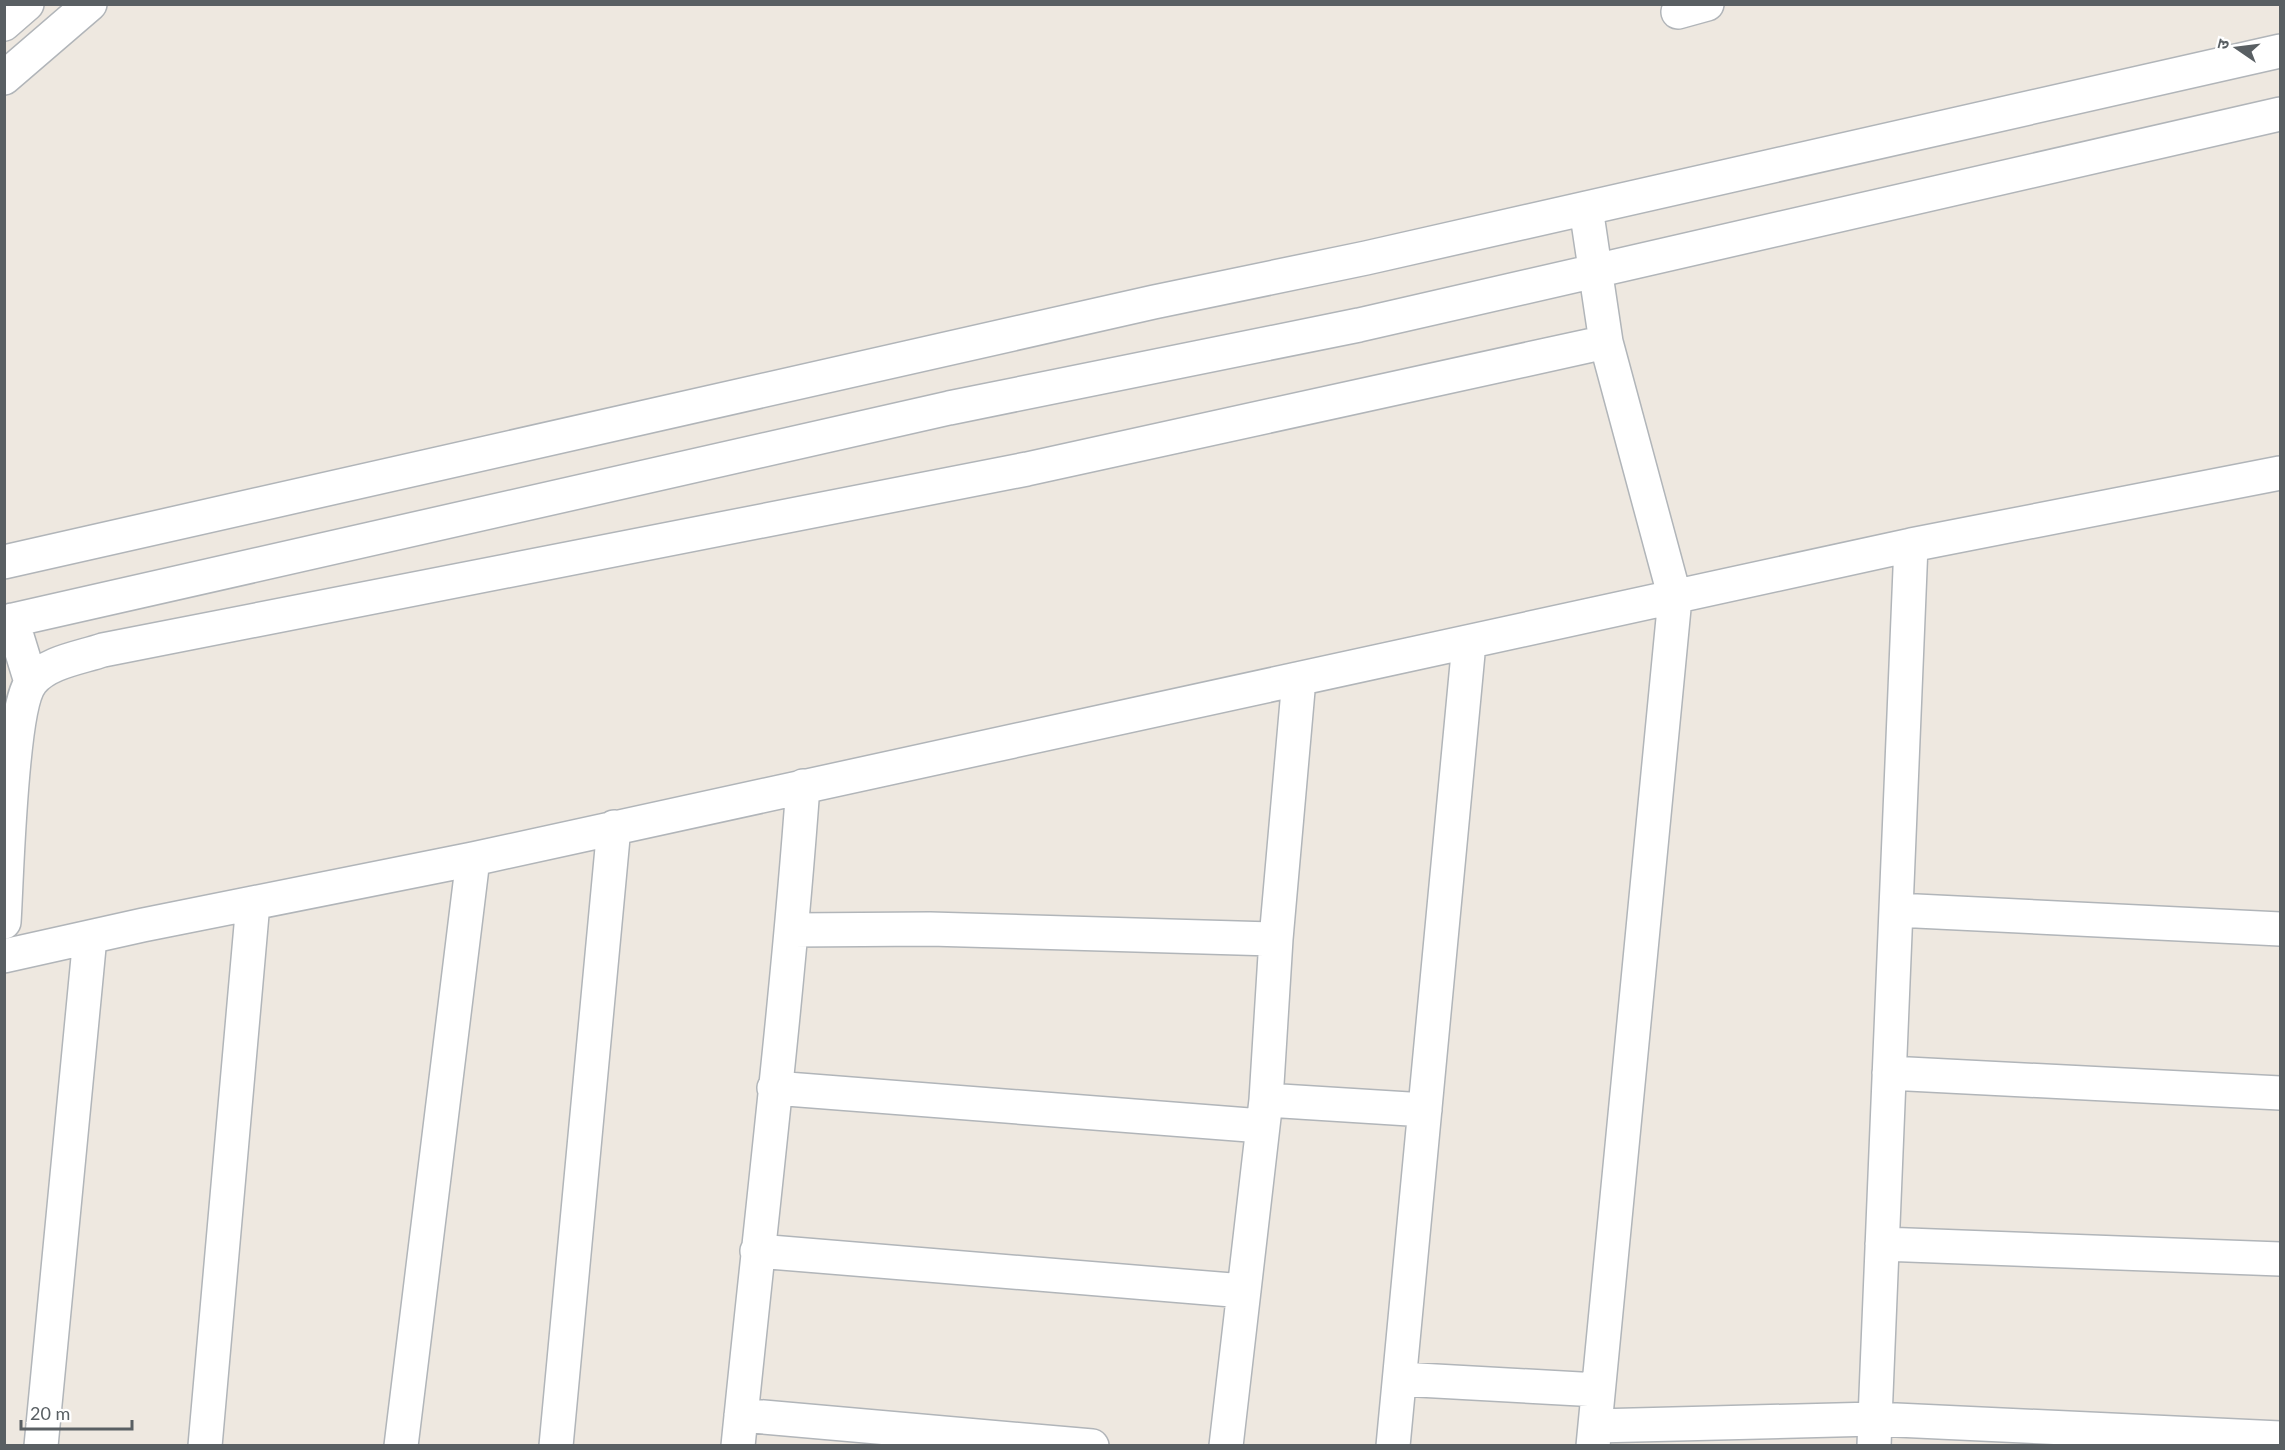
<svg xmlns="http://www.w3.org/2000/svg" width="2285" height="1450" font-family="Lato,'Noto Sans Devanagari',sans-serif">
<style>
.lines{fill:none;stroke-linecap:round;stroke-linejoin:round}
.minor-casing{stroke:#b1b5b9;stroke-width:36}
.minor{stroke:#fff;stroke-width:33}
</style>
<rect width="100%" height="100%" fill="#eee8e0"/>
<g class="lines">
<defs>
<path id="minor" d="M1678 12 1707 4
M4 24 27 4
M4 78 90 4
M1586 208 1606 342
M4 562 1154 302 1366 258 2280 51
M12 620 31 682
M4 622 949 408 1359 325 2280 114
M1896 910 2280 929
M4 922C7 879 10 707 32 681 48 662 79 658 103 650L1027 469 1606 342 1675 598 1593 1446
M793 930 930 929 1276 939
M4 956 143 925 473 859 1911 545 2280 473
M1889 1073 2280 1093
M774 1088 1262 1126
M1266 1100 1276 939 1299 679
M1882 1244 2280 1259
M757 1251 1244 1291
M1400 1379 1598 1390
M741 1415 1092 1446
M1595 1426 1875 1419 1911 545
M41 1446 90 937
M205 1446 253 903
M401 1446 473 859
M556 1446 614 827
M738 1446C760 1226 787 1006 803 786
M1226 1446 1266 1100 1425 1110
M1393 1446 1469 643
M1874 1446 1875 1419 2280 1438"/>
</defs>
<use href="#minor" class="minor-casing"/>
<use href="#minor" class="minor"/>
</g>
<rect width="2285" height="1450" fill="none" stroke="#595f63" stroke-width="12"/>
<g transform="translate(2237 48) rotate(284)" stroke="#ffffff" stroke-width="4.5" paint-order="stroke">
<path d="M0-4.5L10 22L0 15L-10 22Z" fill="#595f63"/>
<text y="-9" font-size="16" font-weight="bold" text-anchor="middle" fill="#595f63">उ</text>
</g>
<path d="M21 1420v9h111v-9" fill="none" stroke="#595f63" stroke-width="3"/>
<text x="30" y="1420" font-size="18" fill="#595f63" stroke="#ffffff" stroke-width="4.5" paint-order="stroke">20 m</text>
</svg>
